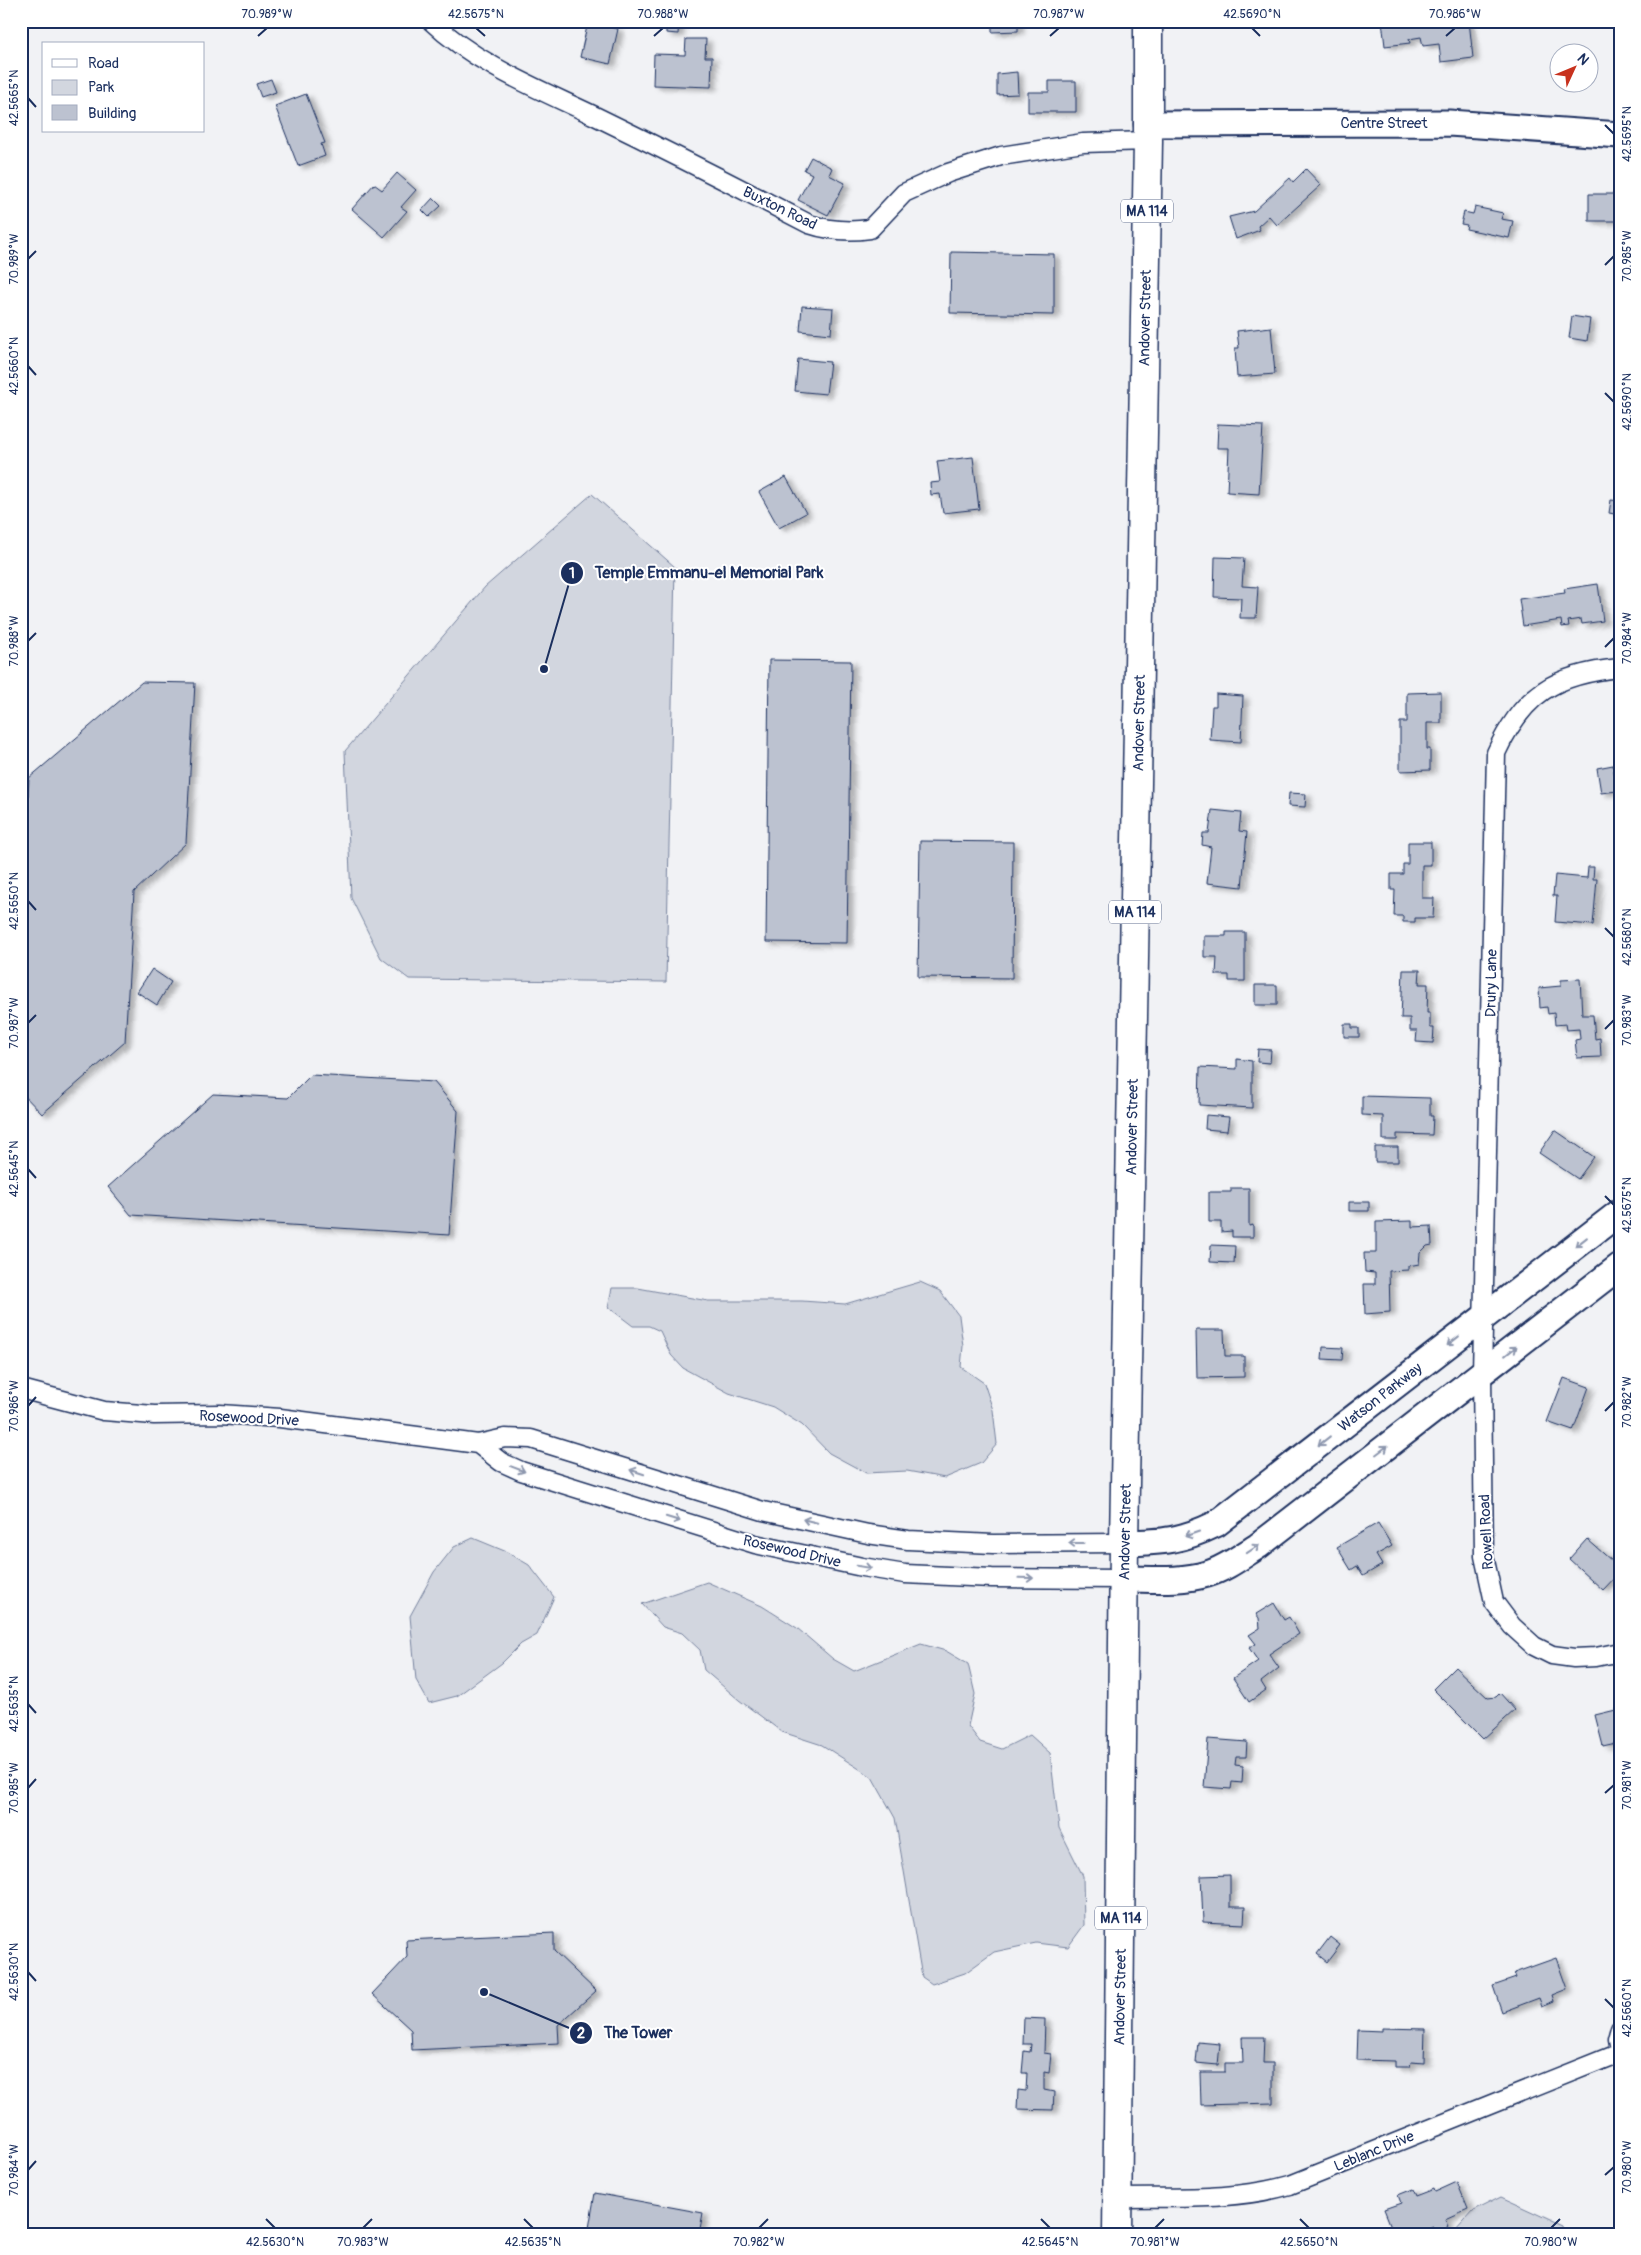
<svg xmlns="http://www.w3.org/2000/svg" width="1641" height="2255" font-family="Pangolin,sans-serif">
<style>
.green{fill:#d2d6df;stroke:#76829e}
.building{fill:#bcc2d0;stroke:#1b2f5e;filter:url(#shadow)}
.lines{fill:none;stroke-linecap:round;stroke-linejoin:round}
.minor-casing{stroke:#1b2f5e;stroke-width:21}
.secondary-casing{stroke:#1b2f5e;stroke-width:29}
.trunk-casing{stroke:#1b2f5e;stroke-width:31}
.minor{stroke:#fff;stroke-width:18}
.secondary{stroke:#fff;stroke-width:25}
.trunk{stroke:#fff;stroke-width:28}
.oneway{stroke:#8d97ae}
.ticks{fill:none;stroke:#1b2f5e;stroke-width:2}
.labels{text-anchor:middle;stroke-width:4;stroke-linejoin:round;paint-order:stroke}
.shield{fill:#fff;stroke:#5f6d8e;stroke-width:1}
.shield-label{font-size:14px;font-weight:bold;fill:#1b2f5e}
.street-label{font-size:15px;fill:#1b2f5e;stroke:#fff}
.leader{fill:none;stroke:#1b2f5e;stroke-width:2}
.callout-dot{fill:#1b2f5e;stroke:#fff;stroke-width:2}
.mark-label{font-size:15px;text-anchor:middle;font-weight:bold;fill:#fff}
.callout-label{font-size:16px;text-anchor:middle;font-weight:bold;fill:#1b2f5e;stroke:#fff;stroke-width:4;stroke-linejoin:round;paint-order:stroke}
.neatline{fill:none;stroke:#1b2f5e;stroke-width:2}
.ticks-label{font-size:12px;text-anchor:middle;fill:#1b2f5e}
</style>
<defs>
<filter id="shadow"><feDropShadow dx="5.5" dy="3" stdDeviation="2.5" flood-color="#0004"/></filter>
</defs>
<rect width="100%" height="100%" fill="#f1f2f5"/>
<filter id="ink" filterUnits="userSpaceOnUse"><feTurbulence type="fractalNoise" baseFrequency=".02" numOctaves="2"/><feDisplacementMap in="SourceGraphic" scale="10" xChannelSelector="R" yChannelSelector="G"/><feConvolveMatrix kernelMatrix="1 2 1 2 8 2 1 2 1" color-interpolation-filters="sRGB"/></filter>
<g filter="url(#ink)">
<path class="green" d="M592 494 675 567 666 982 409 979 381 958 351 898 345 751 485 587Z
M920 1282 940 1291 959 1316 963 1346 961 1367 984 1383 993 1410 997 1444 981 1463 945 1478 907 1471 866 1473 829 1453 802 1425 773 1407 729 1393 683 1368 671 1355 660 1331 649 1326H633L608 1307 612 1288H638L708 1301H802L845 1304Z
M473 1538 507 1552 529 1565 554 1597 537 1635 521 1644 502 1663 457 1696 429 1703 416 1680 410 1616 434 1572 454 1547Z
M707 1582 762 1606 797 1628 833 1659 854 1671 921 1644 946 1651 968 1664 975 1694 968 1726 980 1742 1002 1749 1030 1735 1050 1753 1059 1828 1083 1876 1084 1925 1068 1947 1036 1943 994 1952 965 1973 932 1984 922 1977 895 1818 872 1777 822 1745 782 1732 739 1700 704 1670 700 1650 682 1633 663 1627 642 1604Z
M1501 2197 1562 2225 1564 2234H1455V2231L1473 2211Z"/>
<path class="building" d="M666 21H679L678 34 666 33Z
M992 21H1018V31L992 32Z
M1382 21H1469L1473 58 1441 62 1439 44 1423 46 1421 37 1409 39 1410 43 1385 46Z
M588 22 618 29 610 64 580 57Z
M686 39H706L705 57H712L711 87 653 85 654 54 685 55Z
M1017 72 1018 94 997 95V74Z
M271 79 276 92 261 97 256 84Z
M1049 81H1076V112H1028V92H1049Z
M306 94 325 143 321 144 325 156 298 166 275 106Z
M811 157 832 168 829 175 845 183 828 215 798 200 812 174 804 170Z
M1306 169 1321 185 1277 225 1269 216 1258 226 1260 230 1236 239 1229 217 1254 211 1290 178 1293 182Z
M397 173 416 190 401 207 407 211 384 237 352 209 374 184 382 190Z
M1589 194H1620V221H1589Z
M433 198 441 206 429 217 422 210Z
M1475 207 1503 213 1501 219 1513 221 1509 238 1466 229 1467 225 1461 224 1464 212 1473 214Z
M951 252 1054 254V315L950 313Z
M802 306 833 308 831 334 800 331Z
M1572 316 1590 319 1587 341 1569 338Z
M1271 327 1275 374 1237 377 1235 348H1239L1237 331Z
M798 359 830 362 826 394 795 391Z
M1218 424 1263 426 1259 494 1227 492 1229 448H1217Z
M973 457 979 509 943 513 940 494 931 495 930 483 940 482 937 461Z
M786 477 806 513 779 528 759 492Z
M1611 500 1620 501V515L1609 513Z
M1215 557 1244 558 1242 586 1258 587 1256 618H1240L1241 598 1214 597Z
M1598 584 1603 621 1582 624 1581 619 1568 621 1569 626 1562 627 1561 620 1523 626 1519 599 1565 593 1564 589Z
M769 660 851 661 847 943 766 942Z
M142 682 195 683 186 843 134 892 125 1042 42 1114 21 1092V934L29 778Z
M1441 692V723H1427V749H1430V770L1400 771V722H1407V693Z
M1216 694 1243 696 1241 742 1210 740 1212 706H1216Z
M1620 731V765H1619L1615 732Z
M1613 765 1617 791 1601 793 1597 768Z
M1289 793 1306 794 1305 807 1288 806Z
M1212 810 1241 813 1239 831 1247 832 1242 887 1207 883 1211 847 1202 845 1203 833H1209Z
M920 841 1013 842 1012 978 918 977Z
M1408 842H1431V865H1422V898H1434L1433 918H1415V922H1403V916H1394L1395 890H1391V874H1403V864H1408Z
M1588 867H1594L1593 879H1597L1593 925 1555 922 1557 896H1553L1555 875 1587 878Z
M1226 932H1245V981H1229V975H1216L1217 957H1204V936H1226Z
M152 969 171 982 157 1005 137 992Z
M1403 970H1420L1419 984H1428L1427 1013H1430V1028H1434L1433 1043 1416 1042 1417 1031H1410V1018H1401Z
M1580 979 1582 1015H1593L1595 1039 1600 1038 1601 1057 1577 1058 1575 1040 1580 1039 1579 1029 1567 1030 1566 1024 1555 1025 1554 1013 1548 1014 1547 1007 1540 1008 1539 988 1561 986V980Z
M1255 985H1277V1005H1255Z
M1344 1024H1352V1028H1359V1037H1344Z
M1258 1049 1271 1050 1270 1063 1257 1062Z
M1237 1059 1252 1061V1108L1199 1105 1200 1067 1237 1069Z
M311 1075 434 1082 458 1111 449 1235 131 1215 108 1187 213 1094 288 1098Z
M1362 1096 1430 1098V1116H1433L1432 1135 1397 1134V1140H1383V1116L1362 1115Z
M1206 1115 1229 1117 1227 1131 1205 1129Z
M1555 1130 1594 1157 1578 1179 1539 1153Z
M1375 1147H1398V1162H1375Z
M1231 1188H1249V1226L1253 1225V1237H1232V1231L1221 1232V1222H1209V1192H1231Z
M1349 1202H1369V1211H1349Z
M1412 1221V1227L1431 1226 1432 1245 1427 1246 1420 1253 1419 1264 1408 1266V1270L1389 1271 1390 1312 1365 1314 1364 1284H1375V1273L1365 1272 1364 1253H1376V1222Z
M1211 1245 1235 1246 1234 1263 1210 1262Z
M1196 1330H1224L1225 1356H1244V1377L1197 1378Z
M1323 1347 1343 1348 1342 1360 1322 1359Z
M1564 1378 1589 1387 1573 1431 1547 1422Z
M1378 1523 1392 1546 1376 1555 1382 1565 1363 1576 1357 1566 1351 1570 1337 1547Z
M1587 1539 1612 1561 1620 1552V1572L1603 1590 1569 1559Z
M1274 1603 1284 1620 1289 1617 1299 1634 1269 1654 1279 1668 1261 1682 1266 1690 1249 1702 1233 1678 1258 1661 1249 1648 1256 1644 1249 1635 1260 1628 1259 1618 1256 1614Z
M1455 1667 1488 1698 1496 1697 1500 1693 1515 1710 1483 1739 1433 1689Z
M1620 1709V1742L1603 1746 1595 1715Z
M1208 1739 1247 1742 1246 1757H1236L1235 1765 1243 1766 1242 1783 1232 1782 1231 1789 1204 1787Z
M1230 1875V1907H1245L1244 1924 1203 1922 1201 1876Z
M554 1933V1951L596 1991 558 2025 559 2043 412 2050 411 2030 372 1994 407 1957 406 1940Z
M1330 1937 1340 1945 1327 1962 1317 1954Z
M1556 1958 1567 1989 1552 1995 1554 2001 1542 2006 1539 1998 1502 2012 1493 1986 1516 1978 1514 1973Z
M1024 2018 1045 2019 1044 2053 1051 2054 1049 2073 1044 2072V2090L1054 2092 1053 2110 1017 2109 1018 2090 1026 2091 1027 2073H1022L1024 2051 1030 2052 1031 2044H1023Z
M1382 2028 1425 2029 1424 2063 1411 2062 1410 2067H1395V2061L1357 2060 1358 2030 1382 2031Z
M1242 2037H1264L1263 2063H1273V2103L1201 2105 1200 2072H1225V2063H1243Z
M1198 2042 1220 2044 1218 2065 1196 2063Z
M1457 2182 1468 2209 1446 2219 1448 2224 1446 2231 1437 2233 1433 2227 1417 2234H1394L1384 2209 1401 2203 1398 2195 1413 2189 1416 2196 1434 2189 1435 2192Z
M595 2193 703 2213 699 2234H588Z"/>
<g class="lines">
<defs>
<path id="minor" d="M431 21C477 65 539 89 595 116 667 151 738 187 809 224 830 231 848 232 870 229L904 193 948 173 1001 156 1083 143 1148 141
M1620 668C1555 674 1523 694 1496 753L1482 1373 1484 1556 1494 1602 1512 1626 1534 1646 1552 1655 1574 1658 1596 1657 1620 1652
M21 1389 104 1411 154 1415 220 1414 280 1418 478 1444 505 1438 531 1439 763 1511 868 1534 908 1540 993 1544 1124 1543
M478 1444 501 1462 521 1471 755 1544 862 1567 905 1574 992 1578 1124 1579
M1620 2028 1617 2039 1620 2054
M1118 2198C1176 2197 1234 2201 1290 2185L1619 2053"/>
<path id="secondary" d="M1147 124 1449 123 1620 135
M1124 1543C1163 1542 1181 1541 1216 1524L1620 1212
M1124 1579C1152 1579 1180 1582 1207 1574 1225 1569 1242 1556 1258 1546L1620 1266"/>
<path id="trunk" d="M1117 2234 1124 1543 1148 141V21"/>
</defs>
<use href="#minor" class="minor-casing"/>
<use href="#secondary" class="secondary-casing"/>
<use href="#trunk" class="trunk-casing"/>
<use href="#minor" class="minor"/>
<use href="#secondary" class="secondary"/>
<use href="#trunk" class="trunk"/>
</g>
<defs><path id="oneway-shaft" d="M-6 0H5M1.5-3L5.5 0L1.5 3" fill="none" stroke-width="1.6" stroke-linecap="round" stroke-linejoin="round" transform="scale(1.25)"/></defs>
<g class="oneway">
<use href="#oneway-shaft" transform="translate(1581 1242) rotate(142)"/>
<use href="#oneway-shaft" transform="translate(1453 1341) rotate(142)"/>
<use href="#oneway-shaft" transform="translate(1511 1351) rotate(-38)"/>
<use href="#oneway-shaft" transform="translate(1324 1441) rotate(142)"/>
<use href="#oneway-shaft" transform="translate(1382 1450) rotate(-37)"/>
<use href="#oneway-shaft" transform="translate(518 1469) rotate(21)"/>
<use href="#oneway-shaft" transform="translate(637 1472) rotate(-162)"/>
<use href="#oneway-shaft" transform="translate(673 1519) rotate(17)"/>
<use href="#oneway-shaft" transform="translate(810 1521) rotate(-167)"/>
<use href="#oneway-shaft" transform="translate(1192 1534) rotate(161)"/>
<use href="#oneway-shaft" transform="translate(1076 1543) rotate(180)"/>
<use href="#oneway-shaft" transform="translate(1253 1549) rotate(-34)"/>
<use href="#oneway-shaft" transform="translate(864 1567) rotate(10)"/>
<use href="#oneway-shaft" transform="translate(1026 1578) rotate(1)"/>
</g>
</g>
<path class="ticks" d="M476 28 485 36M1252 28 1260 36M258 36 267 28M654 36 663 28M1050 36 1059 28M1446 36 1455 28M28 98 36 107M1605 125 1614 134M28 259 36 251M1605 265 1614 256M28 366 36 375M1605 393 1614 402M28 641 36 633M1605 647 1614 638M28 901 36 910M1605 928 1614 937M28 1023 36 1015M1605 1029 1614 1020M28 1169 36 1178M1605 1196 1614 1205M28 1406 36 1397M1605 1411 1614 1402M28 1704 36 1713M28 1788 36 1779M1605 1793 1614 1785M28 1972 36 1981M1605 1999 1614 2008M28 2170 36 2161M1605 2175 1614 2167M266 2219 275 2228M524 2219 533 2228M1041 2219 1050 2228M1300 2219 1309 2228M363 2228 372 2219M759 2228 768 2219M1155 2228 1164 2219M1551 2228 1560 2219"/>
<g class="labels">
<g class="shield">
<rect x="1121" y="199.5" width="52" height="23" rx="4"/>
<rect x="1109" y="900.5" width="52" height="23" rx="4"/>
<rect x="1095" y="1906.5" width="52" height="23" rx="4"/>
</g>
<g class="shield-label">
<text x="1147" y="216">MA 114</text>
<text x="1135" y="917">MA 114</text>
<text x="1121" y="1923">MA 114</text>
</g>
<g class="street-label">
<text x="1384" y="128">Centre Street</text>
<text transform="translate(780 208) rotate(26)" y="5">Buxton Road</text>
<text transform="translate(1145 318) rotate(-89)" y="5">Andover Street</text>
<text transform="translate(1139 723) rotate(-89)" y="5">Andover Street</text>
<text transform="translate(1491 983) rotate(-89)" y="5">Drury Lane</text>
<text transform="translate(1132 1127) rotate(-89)" y="5">Andover Street</text>
<text transform="translate(1380 1397) rotate(-38)" y="5">Watson Parkway</text>
<text transform="translate(249 1418) rotate(3)" y="5">Rosewood Drive</text>
<text transform="translate(1125 1532) rotate(-89)" y="5">Andover Street</text>
<text transform="translate(1486 1532) rotate(-93)" y="5">Rowell Road</text>
<text transform="translate(792 1551) rotate(13)" y="5">Rosewood Drive</text>
<text transform="translate(1120 1997) rotate(-89)" y="5">Andover Street</text>
<text transform="translate(1374 2151) rotate(-22)" y="5">Leblanc Drive</text>
</g>
</g>
<path class="leader" d="M544 669L572 573M484 1992L581 2033"/>
<g class="callout-dot">
<circle cx="544" cy="669" r="5"/>
<circle cx="484" cy="1992" r="5"/>
<circle cx="572" cy="573" r="12"/>
<circle cx="581" cy="2033" r="12"/>
</g>
<g class="mark-label">
<text x="572" y="578">1</text>
<text x="581" y="2038">2</text>
</g>
<g class="callout-label">
<text x="709" y="578">Temple Emmanu-el Memorial Park</text>
<text x="638" y="2038">The Tower</text>
</g>
<rect width="1641" height="2255" fill="none" stroke="#fff" stroke-width="55"/>
<rect x="42" y="42" width="162" height="90" fill="#ffffff" stroke="#a4acbf"/>
<rect x="52" y="59" width="25" height="8" fill="#ffffff" stroke="#a4acbf"/>
<text x="88" y="68" font-size="15" fill="#1b2f5e">Road</text>
<rect x="52" y="80" width="25" height="15" fill="#d2d6df" stroke="#a4acbf"/>
<text x="88" y="92" font-size="15" fill="#1b2f5e">Park</text>
<rect x="52" y="105" width="25" height="15" fill="#bcc2d0" stroke="#a4acbf"/>
<text x="88" y="118" font-size="15" fill="#1b2f5e">Building</text>
<g transform="translate(1574 68) rotate(46)"><circle r="24" fill="#ffffff" stroke="#a4acbf"/>
<path d="M0-4L9 19L0 12L-9 19Z" fill="#c8321e"/>
<text y="-8" font-size="14" font-weight="bold" text-anchor="middle" fill="#1b2f5e">N</text>
</g>
<rect x="28" y="28" width="1586" height="2200" class="neatline"/>
<g class="ticks-label">
<text x="267" y="18">70.989°W</text>
<text x="476" y="18">42.5675°N</text>
<text x="663" y="18">70.988°W</text>
<text x="1059" y="18">70.987°W</text>
<text x="1252" y="18">42.5690°N</text>
<text x="1455" y="18">70.986°W</text>
<text transform="translate(14 98) rotate(-90)" y="4">42.5665°N</text>
<text transform="translate(1627 134) rotate(-90)" y="4">42.5695°N</text>
<text transform="translate(1627 256) rotate(-90)" y="4">70.985°W</text>
<text transform="translate(14 259) rotate(-90)" y="4">70.989°W</text>
<text transform="translate(14 366) rotate(-90)" y="4">42.5660°N</text>
<text transform="translate(1627 402) rotate(-90)" y="4">42.5690°N</text>
<text transform="translate(1627 638) rotate(-90)" y="4">70.984°W</text>
<text transform="translate(14 641) rotate(-90)" y="4">70.988°W</text>
<text transform="translate(14 901) rotate(-90)" y="4">42.5650°N</text>
<text transform="translate(1627 937) rotate(-90)" y="4">42.5680°N</text>
<text transform="translate(1627 1020) rotate(-90)" y="4">70.983°W</text>
<text transform="translate(14 1023) rotate(-90)" y="4">70.987°W</text>
<text transform="translate(14 1169) rotate(-90)" y="4">42.5645°N</text>
<text transform="translate(1627 1205) rotate(-90)" y="4">42.5675°N</text>
<text transform="translate(1627 1402) rotate(-90)" y="4">70.982°W</text>
<text transform="translate(14 1406) rotate(-90)" y="4">70.986°W</text>
<text transform="translate(14 1704) rotate(-90)" y="4">42.5635°N</text>
<text transform="translate(1627 1785) rotate(-90)" y="4">70.981°W</text>
<text transform="translate(14 1788) rotate(-90)" y="4">70.985°W</text>
<text transform="translate(14 1972) rotate(-90)" y="4">42.5630°N</text>
<text transform="translate(1627 2008) rotate(-90)" y="4">42.5660°N</text>
<text transform="translate(1627 2167) rotate(-90)" y="4">70.980°W</text>
<text transform="translate(14 2170) rotate(-90)" y="4">70.984°W</text>
<text x="275" y="2246">42.5630°N</text>
<text x="363" y="2246">70.983°W</text>
<text x="533" y="2246">42.5635°N</text>
<text x="759" y="2246">70.982°W</text>
<text x="1050" y="2246">42.5645°N</text>
<text x="1155" y="2246">70.981°W</text>
<text x="1309" y="2246">42.5650°N</text>
<text x="1551" y="2246">70.980°W</text>
</g>
</svg>
